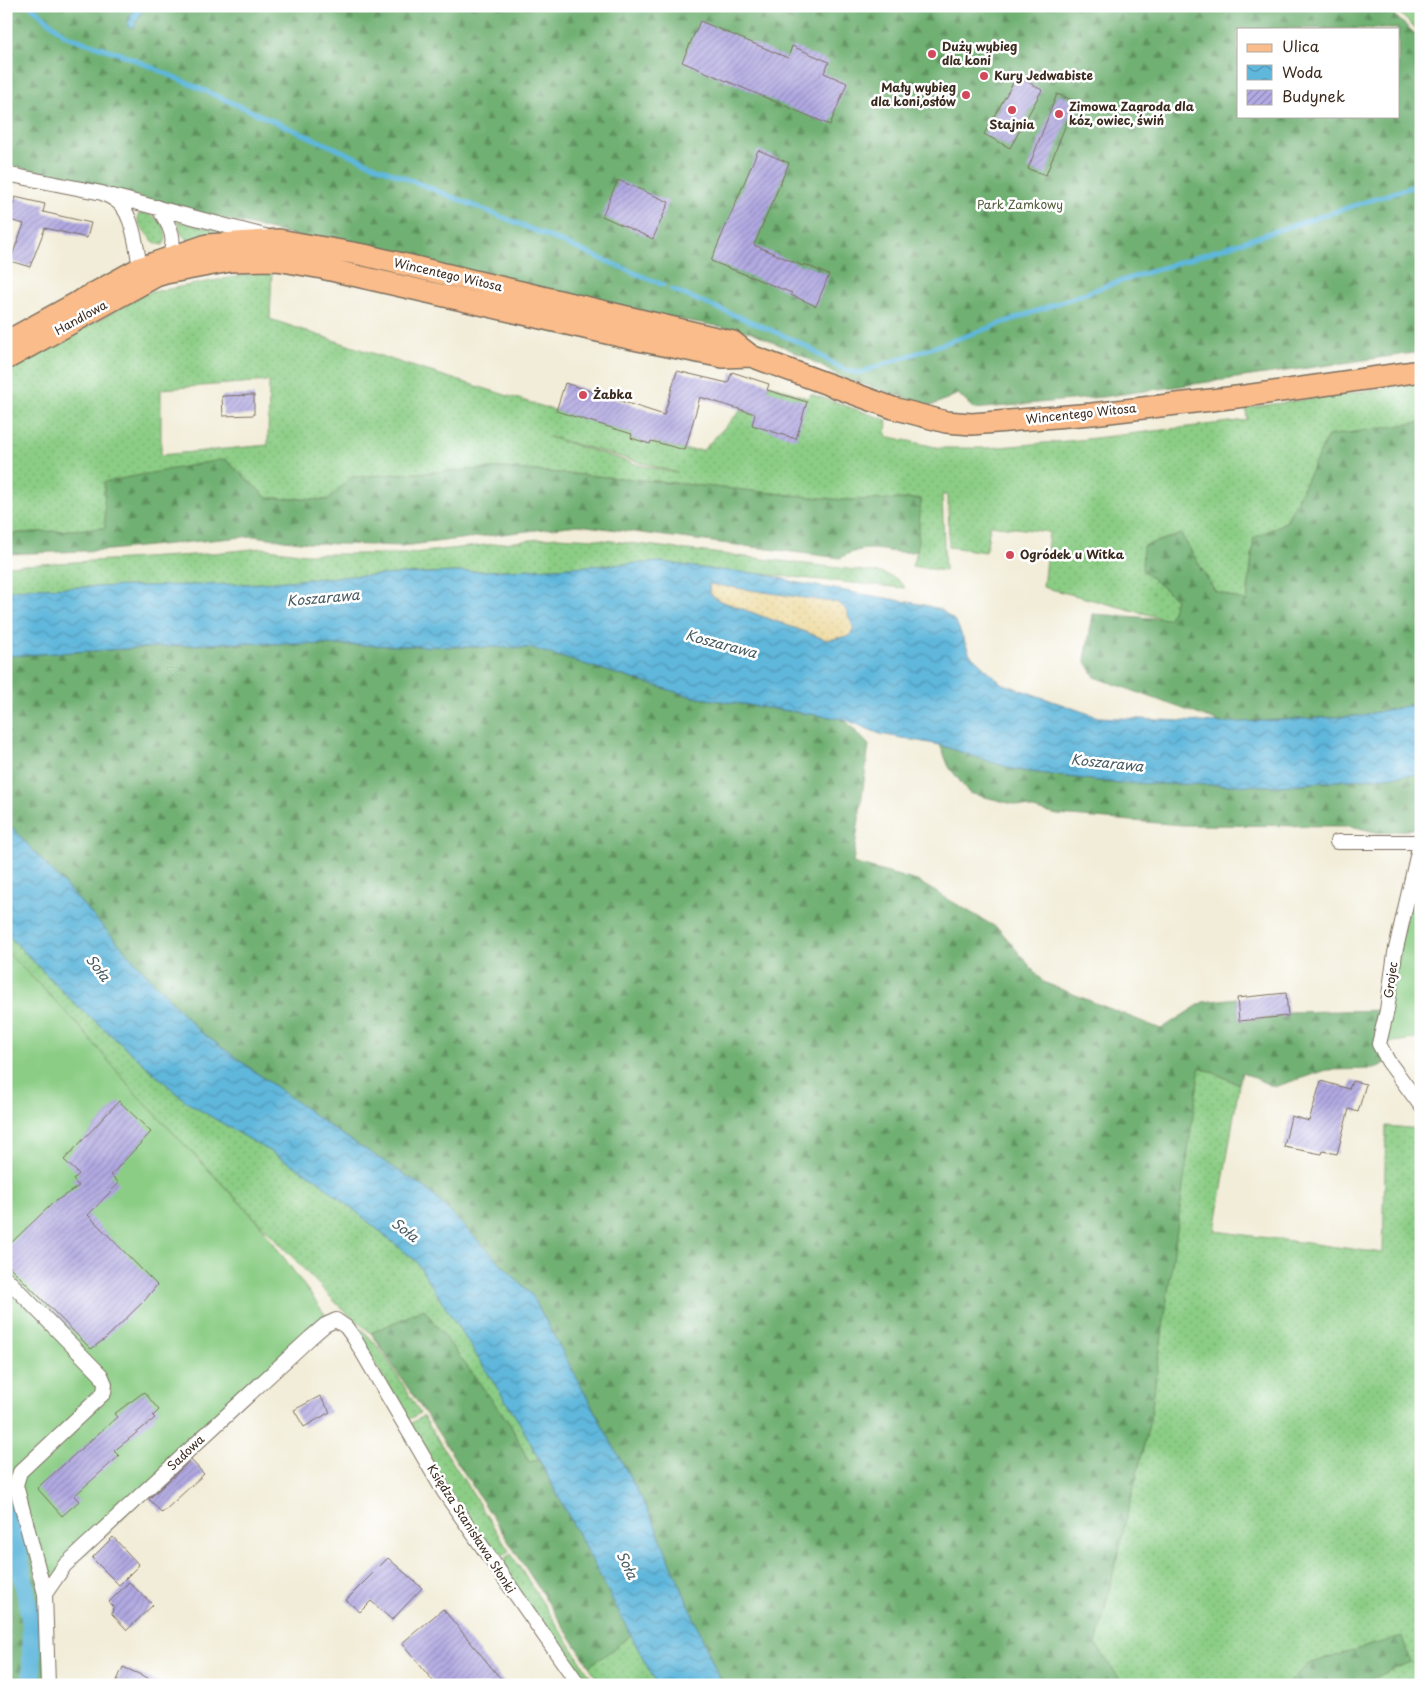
<svg xmlns="http://www.w3.org/2000/svg" width="1427" height="1691" font-family="'Playpen Sans',sans-serif">
<style>
.grass{fill:url(#grass-dots);stroke:#637c52;fill-rule:evenodd}
.forest{fill:url(#forest-firs);stroke:#566d48;fill-rule:evenodd}
.sand{fill:url(#sand-dots);stroke:#94825e}
.pitch{fill:#8bcd85;stroke:#637c52}
.water{fill:url(#water-waves);stroke:#4d707d;fill-rule:evenodd}
.lines{fill:none;stroke-linecap:round;stroke-linejoin:round}
.stream{stroke:#5fb7dc;stroke-width:5}
.canal{stroke:#5fb7dc;stroke-width:19}
.building{fill:url(#building-hatch)}
.minor-casing{stroke:#7b6e5f;stroke-width:16}
.primary-casing{stroke:#7b6e5f;stroke-width:24}
.minor{stroke:#fff;stroke-width:14}
.primary{stroke:#f9bc8a;stroke-width:21}
.poi-dot{fill:#d1495b;stroke:#fff;stroke-width:2}
.labels{text-anchor:middle;stroke-width:5;stroke-linejoin:round;paint-order:stroke}
.poi-label{font-size:12px;font-weight:bold;fill:#3b2a1e;stroke:#fff;text-anchor:start}
.park-label{font-size:12px;fill:#535b3d;stroke:#fff}
.street-label{font-size:12px;fill:#3b2a1e;stroke:#fff}
.water-label{font-size:14px;font-style:italic;fill:#485b60;stroke:#fff}
</style>
<defs>
<pattern id="grass-dots" width="8" height="8" patternUnits="userSpaceOnUse" patternTransform="scale(1.25)"><rect width="8" height="8" fill="#8bcd85"/><path d="M2 2h.1M6 6h.1" fill="none" stroke="#79b072" stroke-width="1.8" stroke-linecap="round"/></pattern>
<pattern id="forest-firs" width="22" height="20" patternUnits="userSpaceOnUse" patternTransform="scale(1.25)"><rect width="22" height="20" fill="#70b072"/><path d="M5 1l3.5 6h-7zM16 11l3.5 6h-7z" fill="#5d8f5d"/></pattern>
<pattern id="sand-dots" width="8" height="8" patternUnits="userSpaceOnUse" patternTransform="scale(1.25)"><rect width="8" height="8" fill="#eeda9e"/><path d="M2 2h.1M6 6h.1" fill="none" stroke="#cdbb88" stroke-width="1.8" stroke-linecap="round"/></pattern>
<pattern id="water-waves" width="16" height="10" patternUnits="userSpaceOnUse" patternTransform="scale(1.25)"><rect width="16" height="10" fill="#5fb7dc"/><path d="M0 5q4-4 8 0t8 0" fill="none" stroke="#5095b2"/></pattern>
<pattern id="building-hatch" width="6" height="6" patternUnits="userSpaceOnUse" patternTransform="scale(1.25)"><rect width="6" height="6" fill="#b1a9e2"/><path d="M-1 1l2-2M0 6l6-6M5 7l2-2" fill="none" stroke="#918ab7"/></pattern>
</defs>
<rect width="100%" height="100%" fill="#fff"/>
<filter id="ink" filterUnits="userSpaceOnUse"><feTurbulence type="fractalNoise" baseFrequency=".02" numOctaves="2"/><feDisplacementMap in="SourceGraphic" scale="10" xChannelSelector="R" yChannelSelector="G"/><feConvolveMatrix kernelMatrix="1 2 1 2 8 2 1 2 1" color-interpolation-filters="sRGB"/></filter>
<filter id="wash" filterUnits="userSpaceOnUse"><feTurbulence type="fractalNoise" baseFrequency=".0096" numOctaves="4" result="noise"/><feDisplacementMap in="SourceGraphic" scale="20" xChannelSelector="R" yChannelSelector="G"/><feGaussianBlur stdDeviation="1.12" result="paint"/><feColorMatrix in="noise" values="0 0 0 0 0 0 0 0 0 0 0 0 0 0 0 0 0 1.4 0 .05"/><feComposite in="paint" operator="in"/></filter>
<g filter="url(#wash)">
<rect width="100%" height="100%" fill="#f2edd8"/>
<path class="grass" d="M143 213C156 214 173 231 163 245 152 245 144 230 138 222V215Z
M178 221 221 231 225 234 189 240C181 238 180 228 178 221Z
M272 270 270 319 405 364 632 434 631 438 650 444 656 442 685 450H703L741 410 758 415 769 384 807 398 811 394 887 420 886 436 940 448H988L1078 440 1247 420 1246 408 1421 383V423L1328 436 1286 522 1254 538 1247 602 1215 591 1181 534 1142 570 1176 599 1169 620 1043 587 1049 532 990 525 986 552 949 547 948 495H942L945 571 912 566 917 551 921 499 841 500 655 481 501 468 351 477 328 500 267 498 225 459 105 528 6 534V372L147 293ZM269 381 268 445 161 455V389ZM549 437H550L677 473 639 465Z
M557 537 595 539 881 573C892 576 898 578 905 588L708 569 662 562 536 569 351 576 248 584 33 588 6 591V566L194 555 262 548 306 554H405Z
M6 933 70 999 188 1103 315 1178 416 1261 521 1425 539 1460 529 1462 510 1424 424 1309 371 1333 341 1308 137 1095 73 1019 6 951Z
M1199 1066 1239 1084 1215 1231 1383 1253 1386 1126 1421 1129V1685H1124L1096 1645 1150 1420Z
M350 1321C376 1334 404 1387 420 1413L408 1420Z
M423 1416 509 1551 497 1561 466 1517 410 1424Z
M511 1554 596 1685H584L498 1563Z
M631 1635 657 1685H601L589 1666Z"/>
<path class="forest" d="M6 6H1384L1421 39V352L1102 397 974 409 958 394 931 406 841 377 799 354 752 332 654 315 223 219 126 194 71 177 6 165ZM1238 29H1398V116H1238Z
M1421 422V703L1358 716 1222 723 1095 677 1085 660 1093 614 1169 619 1176 599 1142 570 1143 546 1181 534 1215 591 1247 602 1254 538 1286 522 1328 436Z
M225 459 267 498 328 500 351 477 501 468 655 481 841 500 921 499 917 551C886 557 873 539 840 558L578 525 402 546 308 543 253 536 109 550 6 554V534L105 528 104 482Z
M227 643 531 648 693 697 844 719 869 745 853 863 917 881 999 929 1043 982 1161 1029 1203 1002 1237 998 1239 1021 1288 1016 1287 1012 1387 1010 1379 1044 1388 1061 1375 1069 1327 1070 1274 1087 1242 1072 1239 1084 1200 1067 1150 1420 1096 1645 1124 1685H722L652 1518 532 1295 427 1189 332 1128 198 1030 6 821V656Z
M940 745 1016 770 1114 783 1278 786 1421 774V826L1407 830 1379 833 1351 826 1183 825 1057 815 969 793 949 767Z
M424 1309 510 1424 529 1462 539 1460 631 1635 604 1656 589 1666 439 1434 371 1333Z
M6 1469 16 1485 45 1594 48 1685H6L10 1609 6 1595Z
M1402 1636 1410 1662 1357 1685H1286L1308 1664Z"/>
<path class="sand" d="M709 583 839 603 846 610 854 629 849 636 827 640 718 600 710 594Z"/>
<path class="pitch" d="M1391 6H1421V33Z
M1421 842V1038L1379 1044Z
M6 951 73 1019 137 1095 258 1222 327 1317 45 1594 16 1485 6 1469Z"/>
<path class="water" d="M134 6H144L134 28 127 26Z
M662 562 708 569 764 574 799 583 920 604 940 609 956 622 970 654 1001 683 1098 717 1222 723 1358 716 1421 703V774L1278 786 1114 783 1016 770 940 745 880 734 844 719 693 697 531 648 227 643 6 656V591L33 588 248 584 351 576 536 569ZM709 584 839 603 846 610 854 629 849 636 827 640 718 600 710 594Z
M6 821 198 1030 332 1128 427 1189 532 1295 652 1518 722 1685H657L521 1425 416 1261 315 1178 188 1103 70 999 6 933Z"/>
<g class="lines">
<path class="stream" d="M31 6 66 36 124 55 378 167 512 221 663 285
M671 289C713 307 756 323 798 342 822 353 830 368 859 373L986 329 1103 287 1421 184"/>
<path class="canal" d="M6 1503 12 1520 31 1621 32 1685"/>
</g>
<g id="blocks">
<path class="building" d="M700 21 788 58 792 46 829 62 824 73 847 83 830 125 682 62Z
M1017 76 1042 90 1010 148 984 134Z
M1057 94 1075 101 1046 175 1028 169Z
M758 150 789 163 754 245 803 266 804 264 829 275 816 306 791 295 792 293 711 261Z
M618 180 669 202 653 239 602 216Z
M15 197 45 204 43 212 91 223 87 238 45 228 30 267 10 261 24 224 9 220Z
M677 371 728 383 732 372 769 384 767 390 807 402 796 439 752 425 755 414 700 397 685 450 651 441 650 444 631 438 632 434 556 411 565 383 664 415Z
M254 395V415L223 416 222 396Z
M1286 993 1288 1016 1239 1021 1237 998Z
M1321 1081 1349 1089 1352 1081 1366 1084 1358 1112 1349 1109 1337 1154 1323 1151 1322 1154 1284 1147 1291 1116 1309 1121Z
M119 1101 151 1132 111 1175 119 1183 88 1215 157 1285 145 1300 105 1339 91 1349 6 1263V1249L11 1243 54 1202 79 1186 73 1180 79 1174 64 1160Z
M144 1392 159 1410 153 1416 155 1418 114 1451 119 1456 74 1496 79 1501 62 1516 37 1488 117 1417 114 1414Z
M320 1396 330 1412 304 1427 294 1410Z
M191 1460 204 1474 162 1513 149 1499Z
M113 1537 139 1565 119 1585 92 1558Z
M388 1558 422 1588 392 1620 371 1601 360 1612 346 1600Z
M129 1582 153 1605 127 1630 112 1614 113 1606 109 1602Z
M443 1609 506 1685H436L402 1643Z
M123 1667 164 1685H115Z"/>
</g>
</g>
<g filter="url(#ink)">
<use href="#blocks" fill-opacity="0" stroke="#7b6e5f" stroke-width="1"/>
<g class="lines">
<defs>
<path id="minor" d="M6 174 102 193C108 196 114 198 119 203 133 215 137 250 140 268L147 271
M112 196 265 236
M157 207C170 225 180 241 165 263
M1337 842H1421
M1420 843 1395 953 1387 1010 1379 1044 1388 1061 1421 1106
M6 1278 101 1375 105 1384 104 1393 20 1472 16 1485 45 1594 65 1565 310 1338 325 1325 336 1320 346 1327 354 1338 444 1492 579 1685
M45 1594 48 1685"/>
<path id="primary" d="M6 342 140 268 207 245 279 240 364 255 733 342 751 356 893 408 946 422 972 424 1092 414 1245 396 1421 371
M6 359 156 276 166 273 230 261 277 260 322 268 633 339 723 357 751 356"/>
</defs>
<use href="#minor" class="minor-casing"/>
<use href="#primary" class="primary-casing"/>
<use href="#minor" class="minor"/>
<use href="#primary" class="primary"/>
</g>
</g>
<g class="poi-dot">
<circle cx="932" cy="54" r="5"/>
<circle cx="984" cy="76" r="5"/>
<circle cx="966" cy="95" r="5"/>
<circle cx="1012" cy="110" r="5"/>
<circle cx="1059" cy="114" r="5"/>
<circle cx="583" cy="395" r="5"/>
<circle cx="1010" cy="555" r="5"/>
</g>
<g class="labels">
<g class="poi-label">
<text x="942" y="51">Duży wybieg<tspan x="942" dy="14">dla koni</tspan></text>
<text x="994" y="80">Kury Jedwabiste</text>
<text x="956" y="92" text-anchor="end">Mały wybieg<tspan x="956" dy="14">dla koni,osłów</tspan></text>
<text x="1069" y="111">Zimowa Zagroda dla<tspan x="1069" dy="14">kóz, owiec, świń</tspan></text>
<text x="1012" y="129" text-anchor="middle">Stajnia</text>
<text x="593" y="399">Żabka</text>
<text x="1020" y="559">Ogródek u Witka</text>
</g>
<g class="park-label">
<text x="1020" y="209">Park Zamkowy</text>
</g>
<g class="street-label">
<text transform="translate(448 275) rotate(13)" y="4">Wincentego Witosa</text>
<text transform="translate(81 318) rotate(-29)" y="4">Handlowa</text>
<text transform="translate(1081 414) rotate(-6)" y="4">Wincentego Witosa</text>
<text transform="translate(1391 980) rotate(-82)" y="4">Grojec</text>
<text transform="translate(186 1453) rotate(-43)" y="4">Sadowa</text>
<text transform="translate(471 1529) rotate(57)" y="4">Księdza Stanisława Słonki</text>
</g>
<g class="water-label">
<text transform="translate(323 598) rotate(-5)" y="5">Koszarawa</text>
<text transform="translate(721 644) rotate(15)" y="5">Koszarawa</text>
<text transform="translate(1107 763) rotate(6)" y="5">Koszarawa</text>
<text transform="translate(98 968) rotate(53)" y="5">Soła</text>
<text transform="translate(405 1230) rotate(37)" y="5">Soła</text>
<text transform="translate(627 1565) rotate(64)" y="5">Soła</text>
</g>
</g>
<rect width="1427" height="1691" fill="none" stroke="#fff" stroke-width="25"/>
<rect x="1237" y="28" width="162" height="90" fill="#ffffff" stroke="#b1aaa5"/>
<rect x="1247" y="44" width="25" height="8" fill="#f9bc8a" stroke="#b1aaa5"/>
<text x="1282" y="52" font-size="15" fill="#3b2a1e">Ulica</text>
<rect x="1247" y="65" width="25" height="15" fill="url(#water-waves)" stroke="#b1aaa5"/>
<text x="1282" y="78" font-size="15" fill="#3b2a1e">Woda</text>
<rect x="1247" y="90" width="25" height="15" fill="url(#building-hatch)" stroke="#b1aaa5"/>
<text x="1282" y="102" font-size="15" fill="#3b2a1e">Budynek</text>
</svg>
